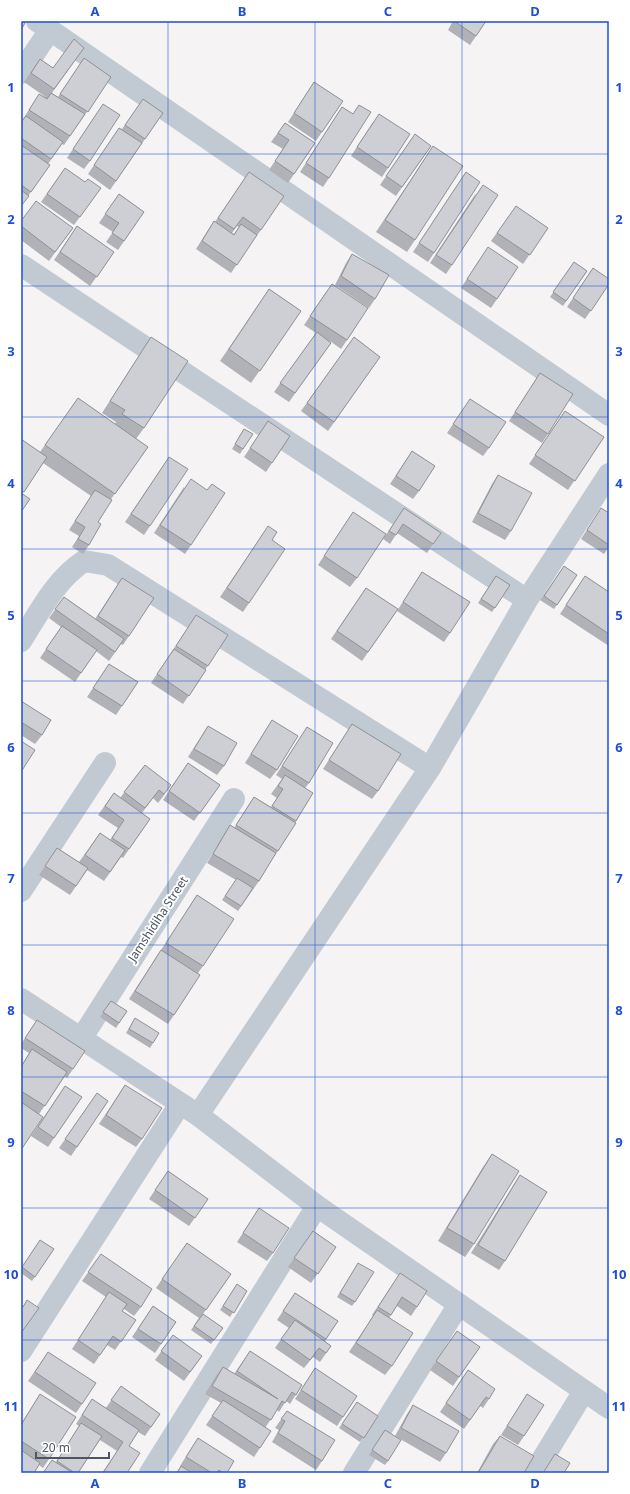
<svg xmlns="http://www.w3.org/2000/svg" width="630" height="1494" font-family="'Noto Sans',sans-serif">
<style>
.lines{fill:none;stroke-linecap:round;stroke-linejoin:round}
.street{stroke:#c1cad2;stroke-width:22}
.wall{fill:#b0b2b7;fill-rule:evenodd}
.building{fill:#cdcfd5;stroke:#909195}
.grid{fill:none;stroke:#1d4ed8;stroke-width:1;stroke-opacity:0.55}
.labels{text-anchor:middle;stroke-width:4;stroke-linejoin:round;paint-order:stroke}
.street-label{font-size:12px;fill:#4a5661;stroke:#fff}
.neatline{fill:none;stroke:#1d4ed8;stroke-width:1.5}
.grid-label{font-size:13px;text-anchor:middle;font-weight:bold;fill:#1d4ed8}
</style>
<rect width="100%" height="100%" fill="#f5f3f3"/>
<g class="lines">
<path class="street" d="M37 21 609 415
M21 73 50 30
M21 265 527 600
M21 641C39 613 55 580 84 561L108 565 430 768
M21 891 105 763
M21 999 198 1115 317 1206 609 1408
M81 1039 234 799
M198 1115 430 768 527 600 609 474
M21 1351 180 1104
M150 1473 317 1206
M354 1473 459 1304
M534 1473 584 1391"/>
</g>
<path class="wall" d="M453 21H486L470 45 448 30Z
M84 48 52 93 58 97 78 67 111 77 64 145 62 144 48 164 50 165 21 206V122L39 94 47 98 24 82 40 59 53 68Z
M308 91 322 132 316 141 288 122Z
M143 99 163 113 110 190 88 174 119 128 122 129Z
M359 105 329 178 323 187 300 172 342 107 353 114Z
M97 113 90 161 84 169 67 158Z
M373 122 388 168 382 177 351 156Z
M285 123 315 143 288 183 269 170 283 149 271 142Z
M415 134 431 146 396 196 380 185Z
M433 146 415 240 407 252 376 232Z
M65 168 85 182 101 188 74 225 41 202Z
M249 172 261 230 255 238 231 273 196 249 208 230 214 221 215 222ZM237 226 239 227 234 234 232 233Z
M466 172 434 253 428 262 413 252Z
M476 193 452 265 446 274 430 263Z
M119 194 144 212 118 250 106 242 113 232 99 223Z
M516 206 548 228 523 264 491 241Z
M21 221 73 228 49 261 21 240Z
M77 226 114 252 90 286 54 260Z
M352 254 375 299 369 308 335 285 346 263Z
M482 256 497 299 491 308 461 288Z
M574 262 587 271 563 306 550 297Z
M593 268 609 284 585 319 567 307Z
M269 289 301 311 251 383 220 361Z
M326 292 347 340 341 349 330 341 331 343 289 402 274 392 316 333 304 325Z
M151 337 144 428 136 439 148 447 111 499 98 522 89 545 83 554 72 547 79 536 69 530 91 496 43 463 22 494 21 512V439L40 452 78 398 115 424 116 422 102 413Z
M354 337 380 357 328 431 301 411Z
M540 373 548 434 542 443 509 421Z
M470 399 489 448 483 456 447 433Z
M559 420 604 437 568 490 529 464Z
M268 421 290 436 266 472 244 457Z
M244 429 243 449 240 454 232 449Z
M412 451 419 491 413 499 390 484Z
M169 457 150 526 144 535 125 522Z
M498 475 511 531 505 540 472 522 492 484Z
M184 487 191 545 185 554 154 533Z
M404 508 433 544 427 553 397 533 390 544 383 539Z
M601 508 609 513V547L604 554 581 539Z
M347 521 357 578 350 587 318 565Z
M262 535 272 540 249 603 243 612 220 597Z
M564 566 577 575 554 609 540 600Z
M422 572 450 633 444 642 397 611Z
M496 576 510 585 492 612 478 603Z
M585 576 609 592V646L560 614Z
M122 578 129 636 123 645 121 644 109 661 96 651 75 682 40 658 61 627 49 618 64 597 95 619Z
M366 588 398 609 362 661 331 639Z
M196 615 228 635 205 670H206L183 704 151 683Z
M109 664 122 706 116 715 87 697Z
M21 701 42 735 35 744 21 735Z
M272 720 277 770 270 779 245 763Z
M352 724 378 791 372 799 323 769Z
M208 726 224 766 217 775 188 757 202 735Z
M307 727 309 783 305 788 296 821 278 851 271 860 259 881 238 911 222 900 236 880 207 863 224 834 230 825 234 828 254 797 271 807 277 798 271 794 282 779 276 775Z
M188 763 220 785 194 821 163 800Z
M145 765 165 794 158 803 153 798 142 813 150 819 123 858 121 857 104 881 87 870 70 895 39 875 57 848 79 862 100 833 110 840 118 828 98 815 114 793 120 798Z
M197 895 203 966 198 973 174 1015 168 1024 129 999 155 959 161 950Z
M111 1001 127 1011 116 1028 100 1017Z
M135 1018 153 1043 150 1048 126 1033Z
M37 1020 73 1069 67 1078 65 1076 39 1114 21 1150V1066L29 1053 21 1048V1044Z
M125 1085 142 1139 136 1147 99 1124Z
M65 1086 82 1097 48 1147 31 1136Z
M97 1093 108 1101 71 1156 59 1148Z
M492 1154 474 1244 465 1257 438 1241 483 1167Z
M168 1171 208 1199 189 1226 149 1199Z
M520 1175 505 1261 499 1270 471 1253 514 1184Z
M259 1208 273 1253 267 1261 237 1242Z
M313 1231 336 1247 311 1283 288 1267Z
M40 1240 54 1249 32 1281 21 1273V1269Z
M187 1243 231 1274 203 1314 223 1328 211 1344 191 1330 199 1318 156 1288Z
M101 1254 141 1307 134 1316 124 1309 122 1311 136 1320 115 1350 107 1345 94 1364 72 1349 106 1297 82 1281Z
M358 1263 355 1302 352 1306 337 1297Z
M400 1273 417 1307 411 1316 397 1306 389 1318 392 1366 385 1375 349 1352 373 1316 372 1315Z
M237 1284 247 1291 230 1317 220 1310Z
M295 1293 338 1321 325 1341 331 1346 320 1362 313 1357 304 1368 275 1348 289 1328 277 1320Z
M153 1306 176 1322 155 1353 132 1337Z
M457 1331 480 1347 453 1386 430 1370Z
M173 1335 202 1356 184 1381 155 1360Z
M250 1351 302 1385 290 1404 286 1401 279 1412 277 1410 265 1428 271 1431 254 1457 206 1425 221 1403 205 1394 216 1376 223 1367 234 1374Z
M48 1352 82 1404 76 1413 28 1381Z
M315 1368 343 1417 337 1426 295 1399Z
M468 1370 489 1399 483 1408 480 1406 464 1429 440 1412Z
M121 1386 160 1414 145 1436 138 1432 129 1446 127 1473H102L117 1451 100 1440 78 1473H43L56 1462 79 1426 76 1424 92 1399 106 1408Z
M40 1394 49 1459 43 1468 39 1465 21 1473V1424Z
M527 1394 524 1436 518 1445 501 1435Z
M357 1402 378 1416 360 1442 339 1428Z
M413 1405 446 1453 440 1462 395 1436 388 1461 385 1465 369 1455 382 1435 395 1436 407 1414Z
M287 1411 322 1461 316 1470 272 1442 279 1430 275 1428Z
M500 1436 524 1473H477L493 1444Z
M198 1438 227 1473H176L181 1466H180L192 1447Z"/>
<path class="building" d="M21 21 25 23 21 30Z
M454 21H486L476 36Z
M74 39 84 48 54 89 31 73 40 59 53 68Z
M84 58 111 77 88 112 60 94Z
M314 82 343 101 322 132 294 113Z
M51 93 85 114 70 136 29 110 39 94 47 99Z
M143 99 163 113 145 139 125 125Z
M103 104 120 115 90 161 73 149Z
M359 105 371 112 329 178 306 163 342 107 353 114Z
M379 114 410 134 388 168 357 147Z
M26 116 63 142 51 159 21 138V122Z
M285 123 315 143 294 174 275 161 289 140 278 133Z
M119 128 142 143 116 181 94 165Z
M415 134 431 146 402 187 386 176Z
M21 145 50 165 31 192 21 185Z
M433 146 463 166 415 240 385 220Z
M65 168 85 182 88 179 101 188 80 217 47 194Z
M249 172 284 196 261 230 243 217 234 229 218 218Z
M466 172 480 182 434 253 419 243Z
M483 185 498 195 452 265 436 255Z
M21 190 29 196 21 206Z
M119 194 144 212 124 241 112 233 119 223 105 214Z
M36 201 73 228 55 252 21 226V221Z
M516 206 548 228 530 255 497 233Z
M214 221 234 235 241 224 257 235 237 265 202 241Z
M77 226 114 252 97 277 60 252Z
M488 247 518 267 497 299 467 279Z
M352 254 389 275 375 299 341 276Z
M574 262 587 271 566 301 553 292Z
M593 268 609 279V284L591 311 573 298Z
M332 284 368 308 347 340 310 316Z
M269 289 301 311 260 371 229 349Z
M317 332 331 343 295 393 280 383Z
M151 337 188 361 144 428 122 414 125 410 110 401Z
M354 337 380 357 334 422 307 403Z
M540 373 573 394 548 434 515 412Z
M78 398 148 447 115 494 45 445Z
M470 399 506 422 489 448 453 424Z
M565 411 604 437 575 481 535 455Z
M268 421 290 436 272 463 250 448Z
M244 429 253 434 243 449 235 444Z
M21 439 47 457 24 492 21 490Z
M412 451 435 466 419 491 396 476Z
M169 457 188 469 150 526 131 514Z
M498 475 532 493 511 531 478 513Z
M191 479 207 490 212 484 225 493 191 545 160 525Z
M95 490 112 500 98 522 101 524 89 545 78 539 85 527 75 521Z
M21 493 30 499 21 512Z
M404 508 441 533 433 544 403 524 396 535 389 531Z
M601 508 609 513V545L587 530Z
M353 512 386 534 357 578 324 556Z
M268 526 277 532 272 540 285 549 249 603 227 588Z
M564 566 577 575 557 605 544 596Z
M422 572 470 602 450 633 403 602Z
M496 576 510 585 495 608 481 599Z
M585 576 609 592V634L566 605Z
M122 578 154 598 129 636 98 616Z
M366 588 398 609 368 652 337 631Z
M64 597 124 639 115 652 55 609Z
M196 615 228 635 208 666 176 646Z
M62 626 97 650 81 673 46 649Z
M174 649 206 670 189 696 157 674Z
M109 664 138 682 122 706 93 688Z
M21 701 51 720 42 735 21 722Z
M272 720 298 736 277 770 251 754Z
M352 724 401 754 378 791 329 760Z
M208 726 237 743 224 766 194 749Z
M307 727 333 743 309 783 282 766Z
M21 741 35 750 21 772Z
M188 763 220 785 200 813 169 791Z
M145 765 171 785 164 794 159 790 145 808 124 792Z
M285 775 313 793 296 821 272 806 283 789 278 786Z
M114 793 150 819 129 849 112 838 124 820 105 806Z
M254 797 296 823 278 851 236 825Z
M230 825 276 853 259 881 213 854Z
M100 833 125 850 110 872 85 855Z
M57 848 88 868 76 886 45 866Z
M237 878 253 888 241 906 225 896Z
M197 895 234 919 203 966 166 943Z
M161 950 200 975 174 1015 135 991Z
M111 1001 127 1011 119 1023 103 1012Z
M135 1018 159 1033 153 1043 129 1029Z
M37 1020 85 1051 73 1069 25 1038Z
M32 1049 67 1072 45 1106 21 1091V1067Z
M125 1085 162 1108 142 1139 106 1115Z
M65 1086 82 1097 54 1138 38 1127Z
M97 1093 108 1101 77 1147 65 1139Z
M21 1102 43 1117 21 1150Z
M492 1154 519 1171 474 1244 447 1228Z
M168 1171 208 1199 195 1218 155 1190Z
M520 1175 547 1192 505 1261 478 1245Z
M259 1208 289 1228 273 1253 243 1233Z
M313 1231 336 1247 318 1274 294 1258Z
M40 1240 54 1249 35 1277 22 1267Z
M187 1243 231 1274 206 1310 162 1279Z
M101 1254 152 1289 141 1307 88 1272Z
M358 1263 374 1272 355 1302 340 1293Z
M400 1273 427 1291 417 1307 402 1297 391 1315 378 1307Z
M237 1284 247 1291 234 1313 223 1306Z
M109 1292 127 1304 122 1311 136 1320 121 1342 113 1336 100 1355 78 1340Z
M295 1293 338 1321 326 1339 283 1311Z
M27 1300 39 1308 21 1333V1305L23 1307Z
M153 1306 176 1322 161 1344 138 1329Z
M377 1310 413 1333 392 1366 356 1343Z
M203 1314 223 1328 214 1340 194 1326Z
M295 1320 331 1346 326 1353 319 1348 310 1360 281 1339Z
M457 1331 480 1347 459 1377 436 1361Z
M173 1335 202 1356 190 1372 161 1351Z
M250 1351 302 1385 296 1395 292 1392 285 1403 282 1401 271 1420 212 1386 223 1367 278 1399 237 1371Z
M48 1352 96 1383 82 1404 35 1372Z
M315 1368 357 1396 343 1417 301 1390Z
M468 1370 495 1389 489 1399 486 1397 470 1420 446 1403Z
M121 1386 160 1414 151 1427 111 1400Z
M40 1394 76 1417 49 1459 21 1441V1425Z
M527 1394 544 1405 524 1436 507 1426Z
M92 1399 139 1430 129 1446 140 1453 127 1473H103L123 1442 82 1415Z
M223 1400 271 1431 260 1448 212 1416Z
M357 1402 378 1416 364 1438 342 1424Z
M413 1405 459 1431 446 1453 401 1428Z
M287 1411 335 1440 322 1461 278 1433 285 1421 281 1419Z
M81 1423 102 1436 78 1473H75L57 1461Z
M385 1430 401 1440 388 1461 372 1450Z
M500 1436 534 1456 524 1473H478Z
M198 1438 234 1461 227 1473H223L219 1470 217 1473H212L186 1457Z
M21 1450 40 1463 34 1473H21Z
M555 1454 570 1463 564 1473H543Z
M52 1460 73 1473H43Z
M181 1466 192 1473H177Z"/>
<path class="grid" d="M168 21V1473M315 21V1473M462 21V1473M21 154H609M21 286H609M21 417H609M21 549H609M21 681H609M21 813H609M21 945H609M21 1077H609M21 1208H609M21 1340H609"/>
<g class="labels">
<g class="street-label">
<text transform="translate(158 919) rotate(-57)" y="4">Jamshidiha Street</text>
</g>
</g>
<rect width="630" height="1494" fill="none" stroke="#ffffff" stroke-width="44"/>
<path d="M36 1452v6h73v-6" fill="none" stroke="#4a5661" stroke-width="2"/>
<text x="42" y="1452" font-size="12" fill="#4a5661" stroke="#ffffff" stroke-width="3" paint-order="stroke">20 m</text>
<rect x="22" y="22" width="586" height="1450" class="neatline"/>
<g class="grid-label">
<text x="95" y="16">A</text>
<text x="242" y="16">B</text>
<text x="388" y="16">C</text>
<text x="535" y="16">D</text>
<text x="11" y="92">1</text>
<text x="619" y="92">1</text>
<text x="11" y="224">2</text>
<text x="619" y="224">2</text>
<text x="11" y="356">3</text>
<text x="619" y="356">3</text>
<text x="11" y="488">4</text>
<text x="619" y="488">4</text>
<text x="11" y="620">5</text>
<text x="619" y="620">5</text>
<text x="11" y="752">6</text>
<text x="619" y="752">6</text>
<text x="11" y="883">7</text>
<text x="619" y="883">7</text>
<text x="11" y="1015">8</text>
<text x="619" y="1015">8</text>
<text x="11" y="1147">9</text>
<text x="619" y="1147">9</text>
<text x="11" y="1279">10</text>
<text x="619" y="1279">10</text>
<text x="11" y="1411">11</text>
<text x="619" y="1411">11</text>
<text x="95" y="1488">A</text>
<text x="242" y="1488">B</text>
<text x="388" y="1488">C</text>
<text x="535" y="1488">D</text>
</g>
</svg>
